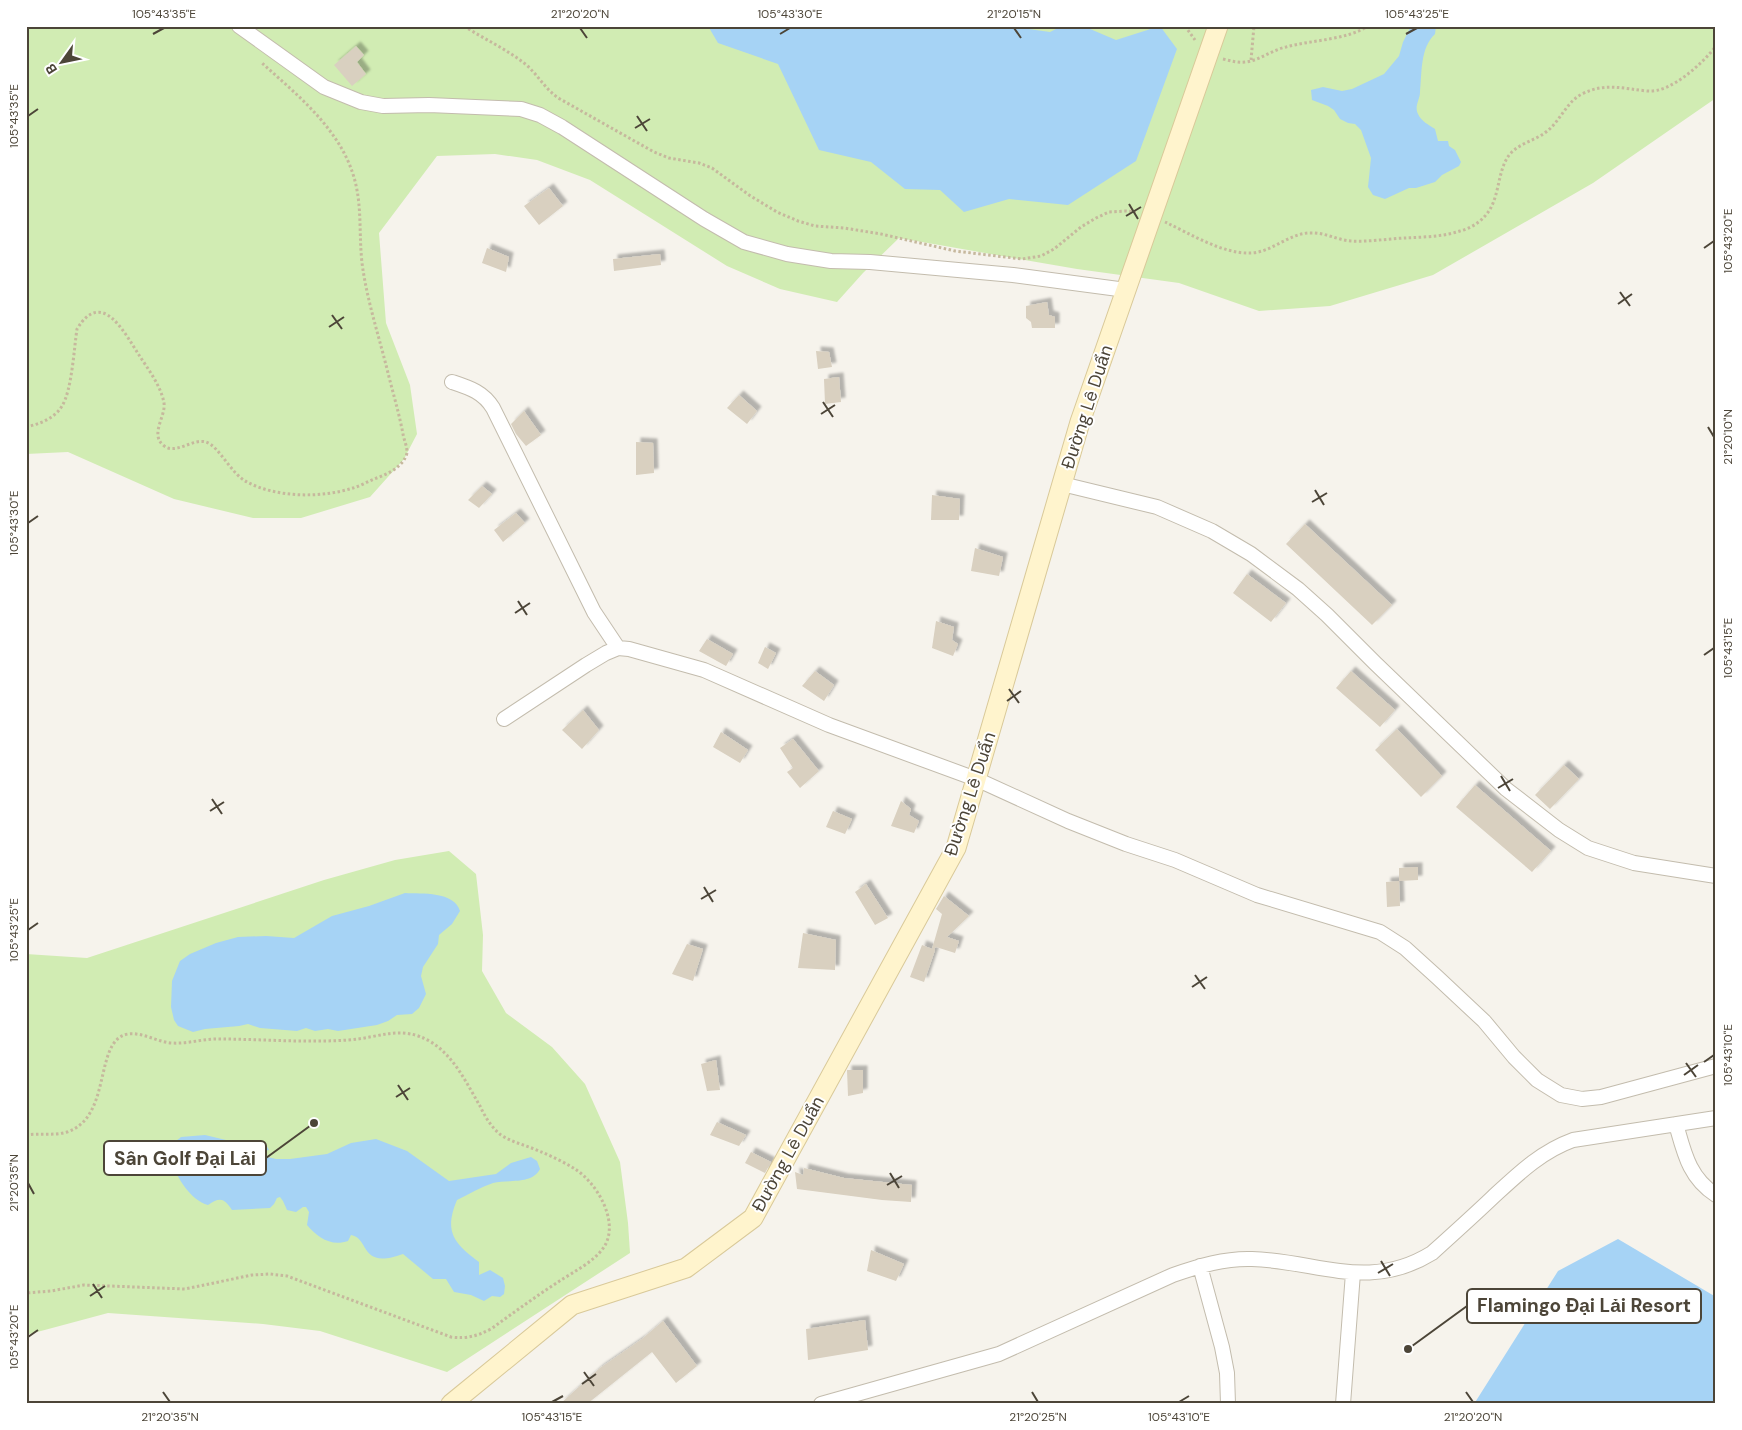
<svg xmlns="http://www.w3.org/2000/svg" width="1742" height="1430" font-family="'DM Sans',sans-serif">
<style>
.green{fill:#d1ecb3}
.water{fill:#a6d3f5}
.building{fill:#d9d0c0;filter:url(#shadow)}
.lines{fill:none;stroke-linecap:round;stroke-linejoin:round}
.street-casing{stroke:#c3bcad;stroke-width:16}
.secondary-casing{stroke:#d9c999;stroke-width:21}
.path{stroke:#c6b89d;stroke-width:3;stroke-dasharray:2.5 2.5;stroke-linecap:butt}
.street{stroke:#fff;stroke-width:14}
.secondary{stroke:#fff4cd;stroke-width:19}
.ticks{fill:none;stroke:#4c4538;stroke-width:2}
.labels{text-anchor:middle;stroke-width:4;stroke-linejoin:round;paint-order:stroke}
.street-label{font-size:18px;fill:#4c4538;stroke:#fff}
.leader{fill:none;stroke:#4c4538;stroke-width:2}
.callout-dot{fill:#4c4538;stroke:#fff;stroke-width:2}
.callout{fill:#fff;stroke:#4c4538;stroke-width:2}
.callout-label{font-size:19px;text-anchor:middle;font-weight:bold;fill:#4c4538}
.neatline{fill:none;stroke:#4c4538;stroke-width:2}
.ticks-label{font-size:12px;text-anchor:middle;fill:#4c4538}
</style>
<defs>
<filter id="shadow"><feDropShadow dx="4.5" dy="-4.5" stdDeviation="1" flood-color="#0004"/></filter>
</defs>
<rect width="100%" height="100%" fill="#f6f3ec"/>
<path class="green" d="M26 26H1716V98L1593 183 1433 275 1330 306 1259 311 1179 283 1077 269 899 238 863 273 837 302 780 289 727 266 590 180 537 160 495 154 437 156 379 233 386 323 410 385 417 434 404 459 370 497 301 518H253L174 499 68 452 26 454Z
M449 851 476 874 483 935 482 971 506 1013 552 1047 585 1084 620 1162 628 1223 630 1253 447 1372 320 1331 263 1324 108 1313 26 1335V954L87 958 324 880 395 860Z"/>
<path class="water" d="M708 26H812L818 29 830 26H1007L1050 32 1062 26H1083L1116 40 1160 26 1177 49 1136 161 1068 205 1009 199 964 212 940 190 905 189 871 162 819 150 778 64 718 43Z
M1411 26H1436L1435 34C1420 48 1422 73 1420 92 1420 100 1414 106 1418 114 1421 121 1429 125 1435 129L1438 141H1448L1449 146 1455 150 1461 162 1459 166 1442 175 1435 182 1416 188H1409L1385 199 1373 195 1368 187 1371 158 1361 130 1355 124 1348 123 1340 119 1334 110 1328 106 1312 100 1311 90 1323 87 1342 91 1352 89 1384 74 1399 56 1403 42Z
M405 893C422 894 454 891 460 911L452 924 439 935 438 944 423 967 421 976 426 994 419 1008 412 1014 397 1015 388 1021 377 1025 338 1031 328 1029 315 1031 306 1028 297 1031 260 1028 248 1024 239 1026 205 1029 193 1032 178 1026 174 1020 171 1007 172 981 180 961 190 954 216 943 238 937 266 936 294 938 332 916 369 906Z
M205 1135 226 1140 252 1154H257L258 1148 265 1143 269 1150 264 1151 262 1154 263 1156 276 1159H290L327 1154 351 1143 376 1139 407 1151 449 1181 496 1174 511 1163 531 1157 537 1161 540 1169C532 1185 508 1179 493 1183 481 1187 469 1194 457 1200 444 1231 453 1243 479 1262V1275L490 1270 503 1278 505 1286 504 1294 500 1297 492 1296 484 1301 471 1295 454 1292 446 1279H433L403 1254C359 1270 370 1238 351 1235L348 1241C331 1247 317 1237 307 1225L309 1212 306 1207H303L296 1212 287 1210 283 1201 280 1197 277 1198 274 1204 270 1208 232 1210C224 1198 220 1197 208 1205 189 1201 165 1164 173 1145 174 1142 179 1139 181 1137Z
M1618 1239 1716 1297V1404H1474L1558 1271Z"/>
<path class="building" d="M356 46 364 55 357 62 366 74 352 86 334 65Z
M549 188 563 206 539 225 524 206Z
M487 248 509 257 506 272 482 263Z
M660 254 661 265 614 271 613 259Z
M1047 302 1049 315 1055 317V328H1032L1031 322 1026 318V306Z
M816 351 829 352 832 367 818 369Z
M839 377 841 402 825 404 824 379Z
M739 395 757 411 747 424 727 408Z
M524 411 541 435 526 446 516 434 511 424Z
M636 442 653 443 654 473 636 475Z
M482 486 492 494 479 508 468 500Z
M932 495 960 499 959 520H931Z
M516 513 525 523 503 542 494 530Z
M1305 524 1392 605 1372 625 1286 544Z
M975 548 1003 557 999 576 971 571Z
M1247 574 1286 603 1271 622 1233 593Z
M936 621 954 627 952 640 958 644 953 656 932 648Z
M707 639 733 654 726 666 699 651Z
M765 647 776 653 768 669 758 663Z
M815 671 834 685 824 701 802 686Z
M1351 671 1395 710 1380 727 1336 688Z
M583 710 599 730 582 749 562 730Z
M1397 729 1442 776 1421 797 1375 750Z
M721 732 748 750 740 763 713 747Z
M793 739 819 771 800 788 787 772 793 768 780 748Z
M1564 765 1579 779 1550 809 1535 795Z
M1475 785 1551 851 1532 872 1456 807Z
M901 801 911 809 909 815 919 821 914 833 891 826Z
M833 811 852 819 845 834 826 827Z
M1418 867V880L1399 881V868Z
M1399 881 1400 906 1387 907 1386 882Z
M866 884 888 918 875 925 855 892Z
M944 896 969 916 947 937 959 941 955 953 936 947 934 949 935 950 924 982 910 977 922 945 932 949 942 914 936 909Z
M803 933 836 940 835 970 798 968Z
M687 944 703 949 693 981 672 974Z
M716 1060 720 1090 707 1091 701 1064Z
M847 1070H863V1093L848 1096Z
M717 1122 746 1135 739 1146 710 1135Z
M751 1152 771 1162 765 1173 745 1163Z
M804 1168 844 1178 912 1185 911 1202 882 1200 797 1189 795 1172 803 1175Z
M871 1250 904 1264 896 1281 867 1271Z
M865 1320 868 1350 808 1360 806 1329Z
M663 1321 697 1366 676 1383 652 1352 587 1404H560L600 1368 642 1339Z"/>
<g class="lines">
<defs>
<path id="street" d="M239 26 324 87 361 102 383 106 429 105 521 109 540 115 562 127 704 219 744 242 787 254 831 261 870 262 1013 275 1126 290
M452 382C470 388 483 392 493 408L594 612 618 648
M1062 484 1157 507 1212 531 1251 554 1298 589 1327 615 1375 663 1506 789 1559 830 1588 848 1634 863 1716 876
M504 719 586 665 606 653 618 648 629 649 704 670 829 725 976 779 1068 821 1126 844 1175 860 1257 895 1380 932 1405 948 1437 977 1484 1021 1514 1057 1537 1080 1561 1095 1582 1099 1601 1097 1716 1066
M1676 1124C1684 1152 1689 1178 1716 1195
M1200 1266 1222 1347 1227 1373 1228 1404
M821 1404 999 1354 1173 1275C1199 1266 1225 1258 1252 1259 1318 1261 1369 1292 1432 1253 1452 1235 1472 1217 1492 1198 1517 1175 1540 1152 1573 1140L1716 1118
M1343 1404 1353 1273"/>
<path id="secondary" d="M451 1404 572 1305 686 1268 753 1218 956 848 1080 422 1218 26"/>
</defs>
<use href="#street" class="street-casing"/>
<use href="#secondary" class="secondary-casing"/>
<path class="path" d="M464 26C484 39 506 49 524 63 538 74 545 90 560 99L654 152 669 158 699 163 712 168 749 195 777 212 798 221 815 226 844 228 881 234 955 251 1022 259 1041 256 1054 249 1081 227 1096 218 1109 212 1126 211 1136 212
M1185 26 1195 40
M1223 59C1231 61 1238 63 1246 62 1260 60 1272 50 1286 47 1311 40 1347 40 1368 26
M1251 60 1254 26
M1165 222C1189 233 1222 254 1250 253 1271 253 1289 233 1310 233 1324 232 1337 240 1351 241 1368 242 1386 239 1404 238 1422 237 1442 237 1460 231 1469 229 1479 223 1485 216 1499 201 1497 177 1506 160 1514 144 1533 142 1546 132 1560 122 1566 102 1582 94 1606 82 1623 89 1648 91 1671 93 1703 63 1716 46
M26 427C40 424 55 418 62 406 72 390 74 348 77 329 102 288 124 332 139 355 148 369 161 386 164 403 166 416 150 434 163 445 175 456 192 438 206 442 219 446 231 474 247 482 277 498 322 498 353 488 360 486 367 482 374 479 385 475 397 470 404 460 405 458 407 455 407 452 407 446 404 440 403 434 399 413 393 393 388 373 379 336 367 301 362 263 358 226 364 197 348 161 330 121 294 92 262 63
M26 1135C39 1133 54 1136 67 1132 113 1117 93 1040 128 1034 143 1032 157 1042 172 1043 187 1044 202 1039 217 1039 261 1039 305 1043 348 1040 380 1038 401 1024 431 1042 454 1056 467 1084 480 1106 485 1117 492 1128 501 1135 513 1143 526 1145 539 1151 551 1156 564 1162 575 1169 597 1183 620 1222 604 1247 594 1262 573 1272 558 1282 535 1297 513 1313 491 1329 477 1336 467 1339 451 1337L287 1276 270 1274 252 1275 185 1289 84 1285 51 1291 26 1293"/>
<use href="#street" class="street"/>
<use href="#secondary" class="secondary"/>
</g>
<path class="ticks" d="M580 28 587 38M1014 28 1021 38M153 34 164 28M780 34 790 28M1406 34 1417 28M28 116 38 109M637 116 647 131M635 128 650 119M1129 204 1138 219M1126 216 1141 207M1704 248 1714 241M1620 292 1630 306M1618 304 1632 294M332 315 342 329M329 327 344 317M823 402 833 417M821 414 835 405M1708 427 1714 437M1315 490 1324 505M1312 502 1327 493M28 523 38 516M518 601 527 615M515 613 530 603M1704 655 1714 648M1009 689 1019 703M1007 701 1021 691M1501 776 1510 791M1498 788 1513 779M212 799 222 814M210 811 224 802M704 887 713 902M701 899 716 890M28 930 38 923M1195 975 1205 989M1192 987 1207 977M1704 1062 1714 1055M1686 1063 1696 1077M1684 1075 1698 1065M398 1085 408 1100M396 1097 410 1088M890 1173 899 1188M28 1183 34 1194M887 1185 902 1176M1381 1261 1390 1276M1378 1273 1393 1264M93 1284 102 1298M90 1296 105 1286M28 1337 38 1330M584 1372 594 1386M582 1384 596 1374M163 1392 170 1402M1032 1392 1038 1402M1466 1392 1473 1402M552 1402 563 1396M1179 1402 1189 1396"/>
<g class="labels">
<g class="street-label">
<text transform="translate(1087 407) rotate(-72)" y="6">Đường Lê Duẩn</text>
<text transform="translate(970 794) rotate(-72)" y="6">Đường Lê Duẩn</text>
<text transform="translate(788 1154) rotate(-61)" y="6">Đường Lê Duẩn</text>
</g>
</g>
<path class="leader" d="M314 1123L266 1158M1408 1349L1467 1306"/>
<g class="callout-dot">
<circle cx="314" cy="1123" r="5"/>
<circle cx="1408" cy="1349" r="5"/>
</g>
<g class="callout">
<rect x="104" y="1141" width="162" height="34" rx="5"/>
<rect x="1467" y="1289" width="234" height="34" rx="5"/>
</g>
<g class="callout-label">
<text x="185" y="1165">Sân Golf Đại Lải</text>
<text x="1584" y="1312">Flamingo Đại Lải Resort</text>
</g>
<rect width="1742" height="1430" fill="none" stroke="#ffffff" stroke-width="55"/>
<g transform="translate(62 62) rotate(237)" stroke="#ffffff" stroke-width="4" paint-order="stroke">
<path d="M0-4L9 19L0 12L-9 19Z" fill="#4c4538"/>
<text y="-8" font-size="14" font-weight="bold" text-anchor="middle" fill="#4c4538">B</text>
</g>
<rect x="28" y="28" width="1686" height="1374" class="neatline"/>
<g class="ticks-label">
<text x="164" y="18">105°43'35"E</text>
<text x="580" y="18">21°20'20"N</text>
<text x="790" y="18">105°43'30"E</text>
<text x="1014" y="18">21°20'15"N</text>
<text x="1417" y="18">105°43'25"E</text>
<text transform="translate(14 116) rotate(-90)" y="4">105°43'35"E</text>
<text transform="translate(1728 241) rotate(-90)" y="4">105°43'20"E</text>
<text transform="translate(1728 437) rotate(-90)" y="4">21°20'10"N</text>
<text transform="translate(14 523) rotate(-90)" y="4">105°43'30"E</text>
<text transform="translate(1728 648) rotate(-90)" y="4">105°43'15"E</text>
<text transform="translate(14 930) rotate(-90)" y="4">105°43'25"E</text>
<text transform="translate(1728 1055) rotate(-90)" y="4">105°43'10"E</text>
<text transform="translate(14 1183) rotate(-90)" y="4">21°20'35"N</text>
<text transform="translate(14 1337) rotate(-90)" y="4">105°43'20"E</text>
<text x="170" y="1421">21°20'35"N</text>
<text x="552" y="1421">105°43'15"E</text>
<text x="1038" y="1421">21°20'25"N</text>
<text x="1179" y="1421">105°43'10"E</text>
<text x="1473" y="1421">21°20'20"N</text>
</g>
</svg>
